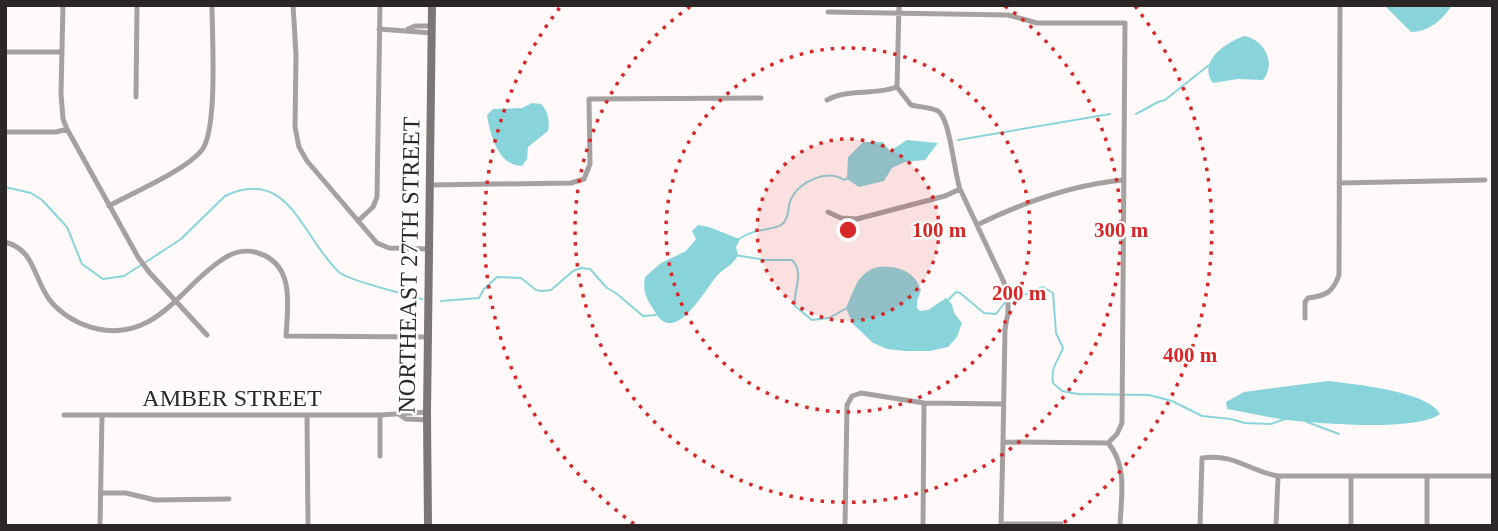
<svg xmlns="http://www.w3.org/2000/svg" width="1498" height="531" font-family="'Times New Roman',serif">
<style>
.water{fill:#89d4db}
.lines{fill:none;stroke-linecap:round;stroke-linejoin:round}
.stream{stroke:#89d4db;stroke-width:2}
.street{stroke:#a5a1a1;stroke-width:5}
.secondary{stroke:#7c7676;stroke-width:8}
.ring{fill:none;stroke:#d62828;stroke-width:3.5;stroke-dasharray:3.5 7}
.labels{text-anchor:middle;stroke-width:5;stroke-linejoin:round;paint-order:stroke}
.street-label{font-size:24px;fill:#2a2726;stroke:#fff}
.centre{fill:#d62828;stroke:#fff;stroke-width:3.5}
.ring-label{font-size:21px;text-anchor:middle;font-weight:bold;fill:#d62828;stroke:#fff;stroke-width:5;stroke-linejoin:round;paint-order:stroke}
</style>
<rect width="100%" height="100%" fill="#fffaf9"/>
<path class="water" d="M1384 5H1452C1443 20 1428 32 1411 32Z
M1244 36C1264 39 1277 63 1263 80L1238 79 1213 83C1197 62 1226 42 1244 36Z
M532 103 541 104C548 111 550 121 548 131L528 147 527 159 522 166C498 166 490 134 487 115L493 109 522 108Z
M907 140 938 143 925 160 905 162 892 168 884 181 859 187 847 179 848 157 863 142H883L890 151Z
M698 225C712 226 726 235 740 239L736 247 738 255C733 266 723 268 716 277 703 293 674 346 655 312 647 299 642 293 645 277L661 263 686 251 696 239 692 231Z
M878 267C897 266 914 270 921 290L917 301V308L920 311 928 310 946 298 952 304 954 313 962 323 957 337 948 347 930 351H905L887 349 873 343 853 324 846 308C854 291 857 272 878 267Z
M1328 381C1353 384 1428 391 1440 414 1417 431 1327 424 1296 421 1273 419 1250 413 1227 409L1226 402 1244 392Z"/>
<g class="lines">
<path class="stream" d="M1136 114 1158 102 1165 100 1209 65
M958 140 1110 114
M5 187 31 193 42 200 67 227 82 264 103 279 124 276 141 265
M739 239C754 228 771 231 781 225 790 219 787 207 791 199 800 181 827 169 844 180L848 178
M735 255 765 260H792C805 273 793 289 795 306L812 320 829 318 847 308
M146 262 181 239 225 196C290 165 302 239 340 273 349 280 407 295 422 299
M1010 297 1027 294 1043 287 1053 293 1056 333 1063 348C1057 363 1051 366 1053 383L1062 391 1078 394 1149 395 1172 401 1202 416 1231 419 1245 423 1271 424 1285 419
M948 300 956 292 960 293 984 313 996 314 1006 301
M441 301 479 298 484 289 497 277 521 278 536 290 541 291 551 290 573 271 581 268 590 269 607 288 616 293 643 316 656 315
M1307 422 1339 434"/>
<path class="street" d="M63 5 61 94 63 119 67 129 138 257 149 272 207 335
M293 5 296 55 295 127 299 147 307 161 377 243 389 248 429 249
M828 12 1008 15 1037 23H1125L1122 423 1117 434 1108 443 1003 442 1005 329 1008 313V291L960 189C954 172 950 118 938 111 930 107 919 107 911 105L897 87
M379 29 432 33
M408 29 415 26H432
M5 52H62
M136 97 137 5
M827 100C848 88 873 96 897 87L899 5
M5 132H56L67 129
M1339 183 1485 180
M429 185 571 183 584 179 590 164 589 99 761 98
M109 206C134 192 185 171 202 150 218 129 212 35 212 5
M828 212 841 218 857 219 945 196 960 189
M358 221 373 207 377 197 380 5
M977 225C1024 202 1071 185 1123 180
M5 242C35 250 33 277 49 299 60 314 79 325 98 329 157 341 181 286 223 259 233 252 246 249 258 253 295 264 288 306 286 336L428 337
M1305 318V302L1308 298C1326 296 1333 292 1339 275L1340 5
M64 415H380L427 412
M307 415 308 526
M400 415 406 419 427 420
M1108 443C1128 466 1121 497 1120 526
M380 456V415
M1351 476V526
M1427 476V526
M101 493H126L155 500 229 499
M1001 524H1061
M100 526 102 415
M845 526 847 405 852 396 861 393 924 403 1003 404
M923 526 924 403
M1001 526 1003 442
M1200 526 1202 458C1235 453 1248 471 1278 476H1493
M1276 526 1278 476"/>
<path class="secondary" d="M428 526 427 414 432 5"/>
</g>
<circle cx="848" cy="230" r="91" fill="#d62828" fill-opacity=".12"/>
<g class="ring">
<circle cx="848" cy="230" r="91"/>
<circle cx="848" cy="230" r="182"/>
<path d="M1005 6A273 273 0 1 1 691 6"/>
<path d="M634 524A364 364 0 0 1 561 6M1135 6A364 364 0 0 1 1062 524"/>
</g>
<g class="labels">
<g class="street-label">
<text transform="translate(409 265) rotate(-89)" y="8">NORTHEAST 27TH STREET</text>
<text x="232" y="406">AMBER STREET</text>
</g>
</g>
<circle cx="848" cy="230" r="10" class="centre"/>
<g class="ring-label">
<text x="939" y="237">100 m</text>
<text x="1121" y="237">300 m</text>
<text x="1019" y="300">200 m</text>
<text x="1190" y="362">400 m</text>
</g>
<rect width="1498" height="531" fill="none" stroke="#2a2726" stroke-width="14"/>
</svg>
